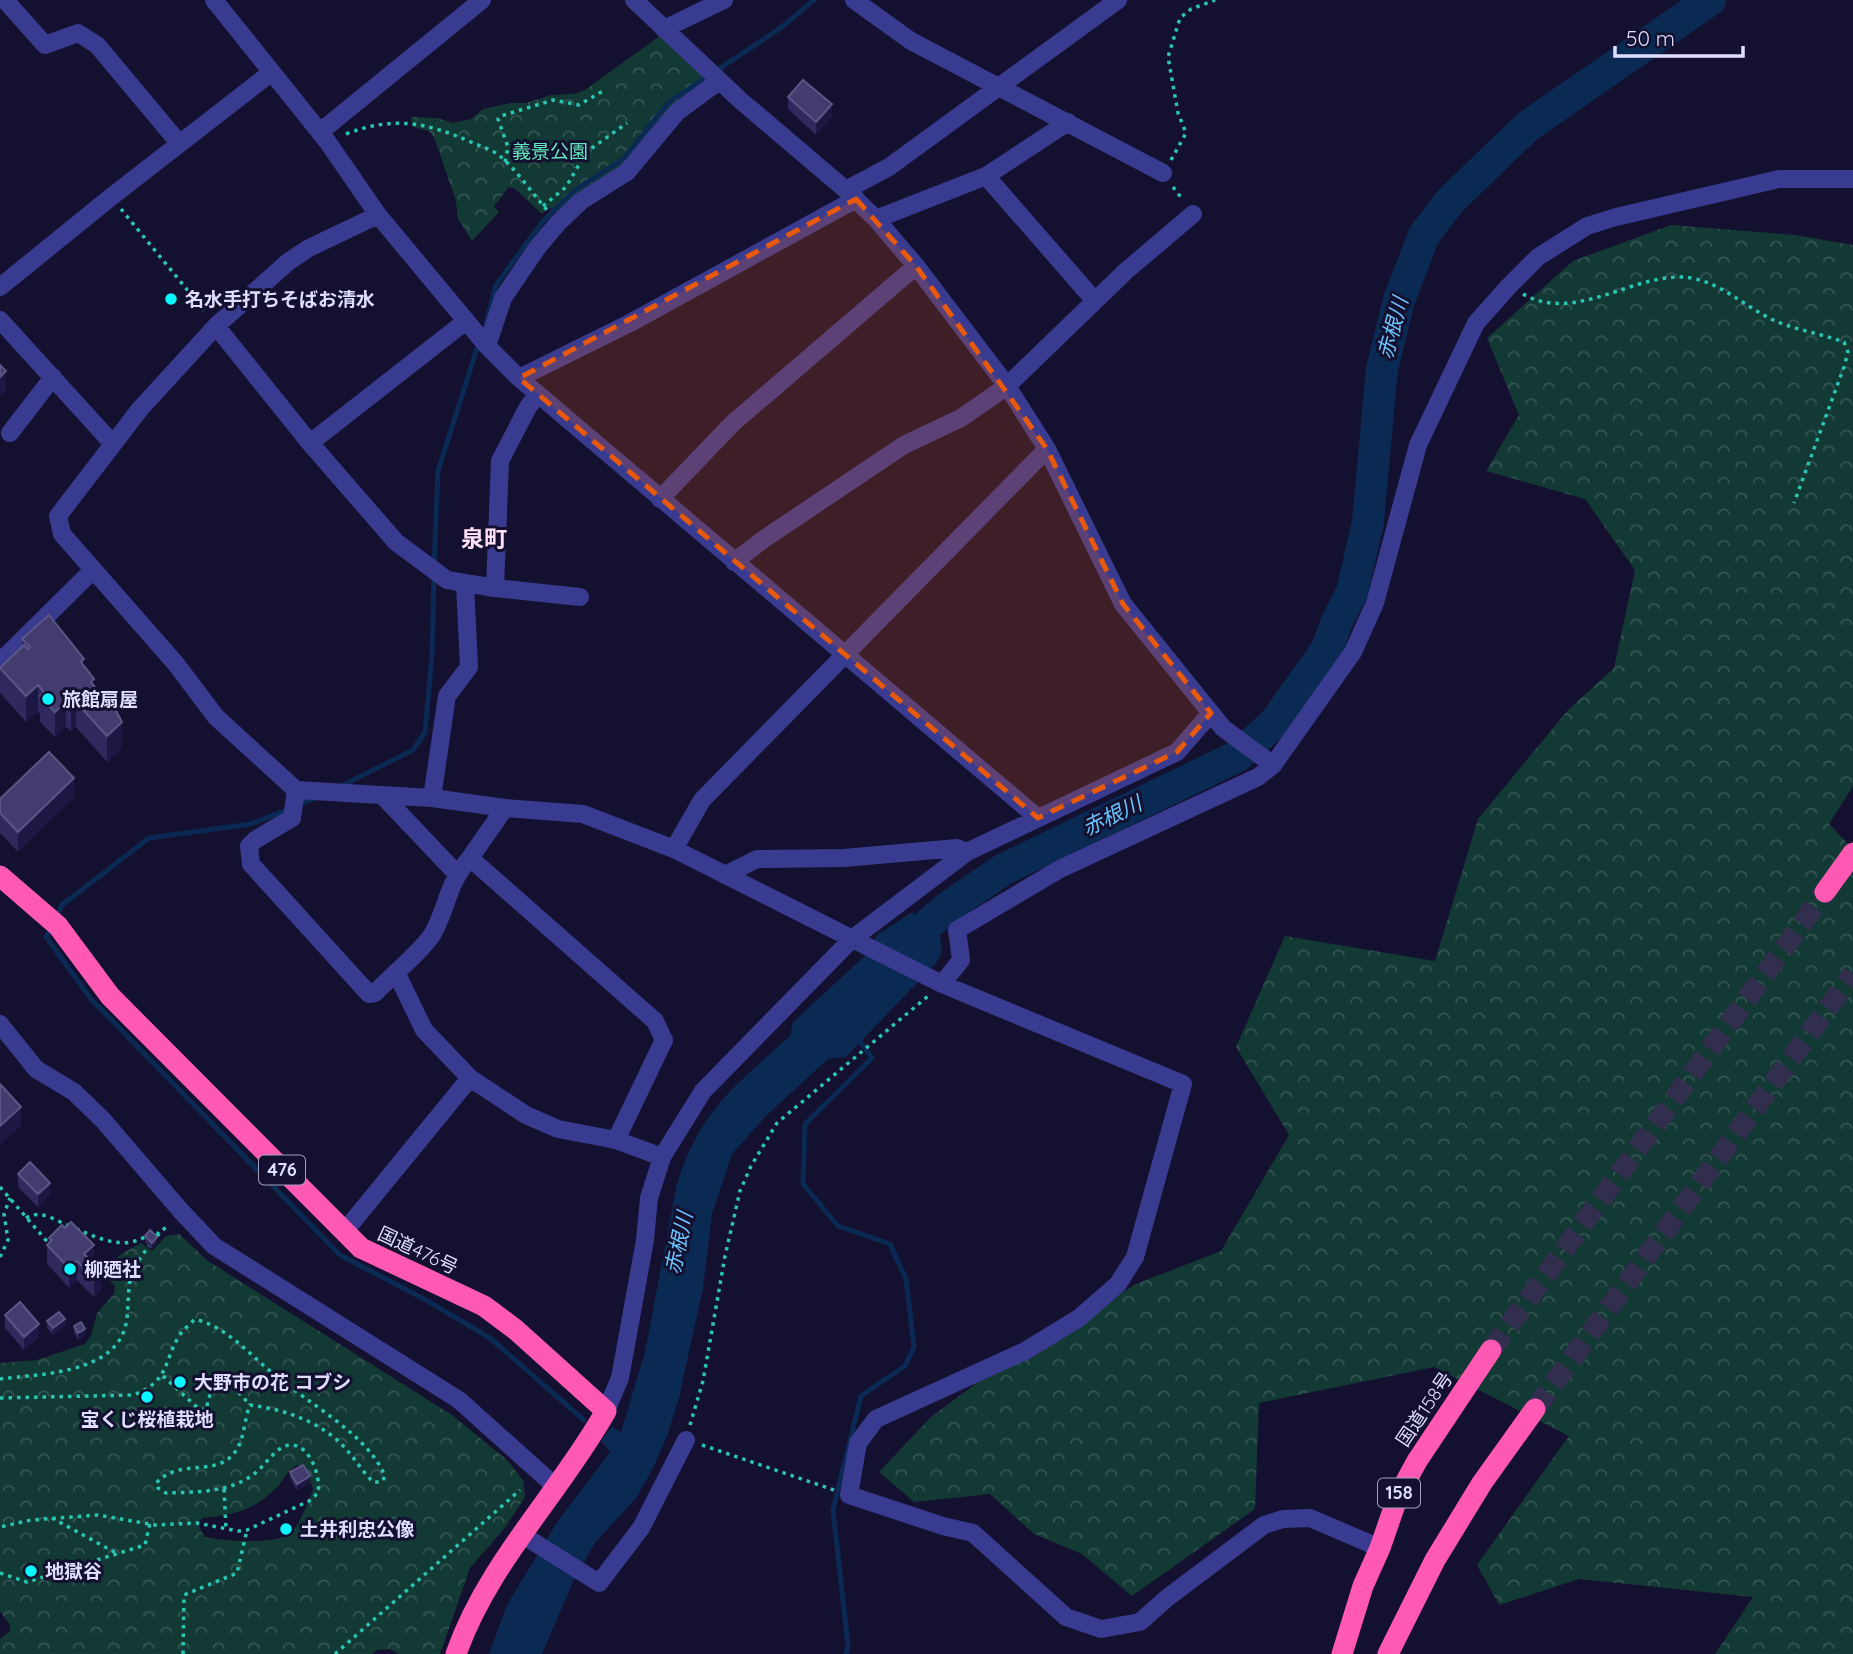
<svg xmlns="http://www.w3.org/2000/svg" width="1853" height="1654" font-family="Quicksand,'Noto Sans JP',sans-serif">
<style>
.forest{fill:url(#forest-crowns);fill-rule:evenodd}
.water{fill:#0a2a54}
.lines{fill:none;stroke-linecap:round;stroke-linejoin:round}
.stream{stroke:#0a2a54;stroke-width:5}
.river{stroke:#0a2a54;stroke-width:32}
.highway-tunnel{stroke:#322f4e;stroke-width:21;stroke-dasharray:21 10;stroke-linecap:butt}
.path{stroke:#29c7b3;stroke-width:3.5;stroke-dasharray:3.5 5;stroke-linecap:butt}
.minor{stroke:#393b90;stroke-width:18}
.highway{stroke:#ff59b4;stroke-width:21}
.wall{fill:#2f295d}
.shaded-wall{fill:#1c1743}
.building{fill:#423c6f;stroke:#5b5685;stroke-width:2}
.marked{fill:#e8590c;fill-opacity:0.2;stroke:#e8590c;stroke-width:5;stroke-dasharray:14 9;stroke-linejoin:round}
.poi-dot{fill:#0af7ff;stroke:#14102f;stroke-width:2.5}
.labels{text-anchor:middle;stroke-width:6;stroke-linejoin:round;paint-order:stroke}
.shield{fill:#14102f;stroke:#a2a0c1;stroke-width:2}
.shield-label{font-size:18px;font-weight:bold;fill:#dfdeff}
.park-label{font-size:19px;fill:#61e8bd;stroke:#14102f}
.poi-label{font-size:19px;font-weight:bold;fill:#dfdeff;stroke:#14102f;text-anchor:start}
.street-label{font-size:19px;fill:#dfdeff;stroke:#14102f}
.water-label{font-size:21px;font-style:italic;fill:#6cc5ff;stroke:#14102f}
.quarter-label{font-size:23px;font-weight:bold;fill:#ffe0f6;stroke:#14102f}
</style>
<defs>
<pattern id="forest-crowns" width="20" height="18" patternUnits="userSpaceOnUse" patternTransform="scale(1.75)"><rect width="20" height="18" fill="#133935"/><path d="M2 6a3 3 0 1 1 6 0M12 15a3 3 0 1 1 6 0" fill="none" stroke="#355553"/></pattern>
</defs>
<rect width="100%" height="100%" fill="#14102f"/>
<path class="forest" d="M661 35 710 80 622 166 559 214 549 207 542 214 514 188 509 187 494 206 499 212 472 241 458 219 456 201 434 137 429 131 413 127 411 117 437 118 453 123 471 119 483 109 511 103H526L551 95 574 94 585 90Z
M1671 225 1795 235 1853 245V786L1829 824 1853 849V1654H1715L1753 1597 1579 1579 1499 1605 1477 1565 1569 1436 1434 1367 1259 1403 1255 1509 1132 1596 1082 1554 1034 1534 990 1494 914 1502 879 1472 931 1417 997 1368 1136 1284 1221 1251 1289 1135 1236 1047 1285 936 1435 961 1478 819 1568 710 1614 668 1635 570 1585 499 1486 471 1519 415 1487 338 1573 261Z
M179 1234 208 1261 452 1415 507 1460 523 1480 525 1497 504 1529 470 1568 440 1654H399L390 1649 377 1650 372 1654H0V1639L10 1631V1625L0 1611V1363L37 1360 85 1344 91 1336 97 1313 114 1294 115 1286 103 1275C109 1258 126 1252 141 1243L152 1251 166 1236ZM297 1465 307 1471 313 1489C308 1503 301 1522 291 1533 278 1545 222 1541 205 1537L200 1529 199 1521 203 1518C236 1514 254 1511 278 1486 285 1478 287 1470 297 1465Z"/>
<path class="water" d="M912 912 940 936 942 951 937 962 846 1057 828 1059 766 1116 732 1154 712 1214 703 1288 679 1398 667 1436 653 1468 637 1497 594 1544 572 1584 542 1654H489L507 1605 558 1521 610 1452 601 1441 612 1427 621 1432 645 1352 677 1184C699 1111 736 1085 790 1036L793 1022 867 954 877 935Z"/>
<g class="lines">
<path class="stream" d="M486 323 496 285 543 221 575 190 623 159 669 102 778 30 814 0
M434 567 438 471 479 342
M339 787 413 750 425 732 432 655 434 577
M298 805 317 797
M56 917 62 905 149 838 251 824 289 809
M52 926 46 937 91 999 340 1255 426 1300 490 1338 584 1420
M846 1654 848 1645 833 1510 861 1396 905 1366 914 1347 906 1279 890 1244 838 1226 803 1184 805 1124 872 1058 857 1037"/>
<path class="river" d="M897 957 927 925 947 908 1004 869 1238 756 1275 722 1327 649 1337 621 1352 592 1368 522 1382 369 1399 300 1424 235 1450 201 1528 126 1710 0"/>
<path class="highway-tunnel" d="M1491 1350 1825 892
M1535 1409 1853 974"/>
<path class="path" d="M346 134C393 116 426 122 471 142 479 146 488 148 496 153 516 168 530 191 547 210
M1171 160 1186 133 1178 113 1168 57 1180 18 1191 9 1215 0
M505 162 508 147 498 119 501 116 553 100 579 105 603 91
M1173 187 1183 200
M543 206 566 187 584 156 592 148 627 123
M121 209 207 314
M1523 294C1573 322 1625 279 1677 277 1719 276 1746 311 1783 324 1803 331 1824 335 1844 342L1848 352 1844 367 1794 503
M0 1187 51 1246
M26 1218C40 1209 55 1220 69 1226
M76 1229C94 1236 116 1247 135 1241 142 1239 149 1235 156 1232L159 1234
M157 1236 169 1224
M0 1257 8 1240 4 1214 10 1198
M163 1376 200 1410 206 1409 213 1384 223 1375 250 1405
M0 1379C39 1374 111 1374 125 1328 130 1311 126 1291 132 1274 135 1264 143 1254 149 1246
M0 1398 133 1395C169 1382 163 1363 179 1336 183 1330 189 1325 194 1320H198C228 1328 252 1357 276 1376 308 1403 371 1437 385 1477L381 1482H373C360 1469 351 1452 337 1440 313 1419 281 1409 250 1405 244 1419 245 1439 235 1452 216 1478 181 1457 156 1483L158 1488 166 1493C196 1492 229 1493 254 1474 265 1466 277 1444 292 1445 311 1446 321 1478 318 1493L309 1501 247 1530 238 1531 197 1523 155 1525 98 1515 31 1520 0 1527
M690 1425 703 1381 725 1256 740 1191 751 1166 777 1123 928 996
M702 1445 834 1490
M224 1489 226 1529
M52 1518 118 1554
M0 1573 27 1582 145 1545 150 1523
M183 1654 184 1595 237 1573 247 1530
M335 1654 520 1490"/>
<path class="minor" d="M5 0 45 45 78 33 97 45 179 143
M214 0 327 141 378 215 487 346 519 378 1038 818
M634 0 740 100 846 190 876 219 916 266 1007 386 1047 449 1123 604 1223 728 1273 765
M854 0 911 41 1163 173
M664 29 724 0
M320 132 482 0
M986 176 1095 301
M846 190 889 167 1118 0
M378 215 309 248 288 262 216 326 140 409 58 516 62 534 176 664 216 717 296 790 432 798 505 808 583 814 674 849 942 984 1183 1084 1135 1257 1118 1284 1079 1318 1025 1351 876 1419 858 1443 849 1495 943 1526 973 1533 1066 1617 1101 1629 1140 1622 1167 1598 1264 1525 1283 1519 1310 1518 1380 1548
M876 219 986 176 1068 122
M0 287 111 197 272 72
M0 320 113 444
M216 326 310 443 396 542 447 580 495 588
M487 346 503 298 537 248 558 223 581 201 627 172 677 112 719 81
M519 378 630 323 856 199
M537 395 528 407 500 461 495 588 580 597
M10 433 53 377
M310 443 466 321
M660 499 733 423 916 266
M734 562 764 539 904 445 961 418 1007 386 1126 271 1193 214
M0 662 93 570
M296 790 292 818 255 840 249 846 251 864 369 994 375 993C389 978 425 948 433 933 449 904 446 886 470 858
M383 796 457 874
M432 798 447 696 469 667 465 584
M505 808 470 858 655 1021 664 1040 616 1140 662 1157
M674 849 702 800 1047 449
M725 875 757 859 844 858 957 848 967 852
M396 972 424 1030 470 1078 526 1115 558 1129 616 1140
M942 984 961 960 957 930 1060 869 1258 777 1273 765 1353 652 1375 603 1418 445 1476 323 1509 286 1538 257 1587 226 1616 217 1779 179H1853
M0 1024 36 1069 74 1092 103 1120 181 1211 214 1246 459 1400 556 1487
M344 1232 470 1078
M606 1411 620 1378 645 1240 649 1198 662 1157 703 1091 852 939 967 852 1177 752 1211 713
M521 1534 599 1583 641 1528 686 1440"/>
<path class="highway" d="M0 876 58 926 110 996 361 1248 484 1306 516 1330 606 1411C559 1494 488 1563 456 1654
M1825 892 1853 853
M1342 1654 1363 1586 1380 1548 1398 1496 1417 1461 1491 1350
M1388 1654 1435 1560 1482 1483 1535 1409"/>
</g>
<path class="wall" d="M788 97 832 117 816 135 788 109Z
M22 639 84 666 122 748 107 762 76 727 71 731 66 727 55 737 40 722V714L38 711 26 722 0 693V667L22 647Z
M74 797 18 852 0 833V799Z
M18 1174 50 1195 38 1207 18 1187Z
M145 1236 157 1243 152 1249 145 1242Z
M49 1238 94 1264 101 1291 94 1297 77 1280 69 1288 47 1264V1245L49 1243Z
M5 1315 39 1337 24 1350 5 1328Z
M47 1321 65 1326 53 1335 47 1328Z
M74 1326 85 1335 78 1340 74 1333Z
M290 1472 310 1483 297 1490 290 1478Z"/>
<path class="shaded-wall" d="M832 104V117L816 135V122Z
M6 371V391L0 396V377Z
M38 685V711L26 722V696Z
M66 701V727L55 737V712Z
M76 702V727L71 731V706Z
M122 722V748L107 762V736Z
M74 778V797L18 852V832Z
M21 1107V1126L0 1145V1126Z
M50 1183V1195L38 1207V1194Z
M157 1237V1243L152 1249V1243Z
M94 1245V1265L84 1254Z
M77 1261V1280L69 1288V1268Z
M101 1271V1291L94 1297V1278Z
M65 1319V1326L53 1335V1328Z
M39 1324V1337L24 1350V1337Z
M85 1329V1335L78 1340V1333Z
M310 1476V1483L297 1490V1484Z"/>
<path class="building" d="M803 80 832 104 816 122 788 97Z
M0 365 6 371 0 377Z
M49 615 84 659 81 662 94 679 91 682 110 706 113 705 122 722 107 736 76 702 71 706 66 701 55 712 40 696 44 692 38 685 26 696 0 668 24 645 28 649 30 647 22 639Z
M49 752 74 778 18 832 0 813V799Z
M0 1084 21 1107 0 1126Z
M30 1162 50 1183 38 1194 18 1174Z
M71 1222 94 1245 84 1254 101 1271 94 1278 77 1261 69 1268 47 1245 52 1240 49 1238 62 1225 65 1228Z
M150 1230 157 1237 152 1243 145 1236Z
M20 1302 39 1324 24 1337 5 1315Z
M59 1312 65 1319 53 1328 47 1321Z
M81 1322 85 1329 78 1333 74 1326Z
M303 1465 310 1476 297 1484 290 1472Z"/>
<path class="marked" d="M856 199 916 266 1047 449 1123 604 1211 713 1177 752 1038 818 519 378Z"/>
<g class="poi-dot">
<circle cx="171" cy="299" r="7"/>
<circle cx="48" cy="699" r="7"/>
<circle cx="70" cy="1269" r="7"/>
<circle cx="180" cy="1382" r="7"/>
<circle cx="147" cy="1397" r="7"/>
<circle cx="286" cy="1529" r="7"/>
<circle cx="31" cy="1571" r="7"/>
</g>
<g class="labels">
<g class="shield">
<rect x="259" y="1155.5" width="46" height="29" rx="5"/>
<rect x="1378" y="1478.5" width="42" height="29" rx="5"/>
</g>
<g class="shield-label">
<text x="282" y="1176">476</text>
<text x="1399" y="1499">158</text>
</g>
<g class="park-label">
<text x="550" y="158">義景公園</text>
</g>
<g class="poi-label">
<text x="185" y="306">名水手打ちそばお清水</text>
<text x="62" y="706">旅館扇屋</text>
<text x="84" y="1276">柳廼社</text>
<text x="194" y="1389">大野市の花 コブシ</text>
<text x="147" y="1426" text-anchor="middle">宝くじ桜植栽地</text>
<text x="300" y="1536">土井利忠公像</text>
<text x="45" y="1578">地獄谷</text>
</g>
<g class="street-label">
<text transform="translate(418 1250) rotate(25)" y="7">国道476号</text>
<text transform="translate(1424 1409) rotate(-56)" y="7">国道158号</text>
</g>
<g class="water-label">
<text transform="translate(1393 328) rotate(-75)" y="7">赤根川</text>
<text transform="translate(1112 816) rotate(-26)" y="7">赤根川</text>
<text transform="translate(679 1243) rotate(-78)" y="7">赤根川</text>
</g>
<g class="quarter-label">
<text x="484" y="547">泉町</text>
</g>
</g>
<path d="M1615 46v10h128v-10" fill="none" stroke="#dfdeff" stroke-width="3.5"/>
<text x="1626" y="46" font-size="21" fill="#dfdeff" stroke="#14102f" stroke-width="5" paint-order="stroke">50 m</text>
</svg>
